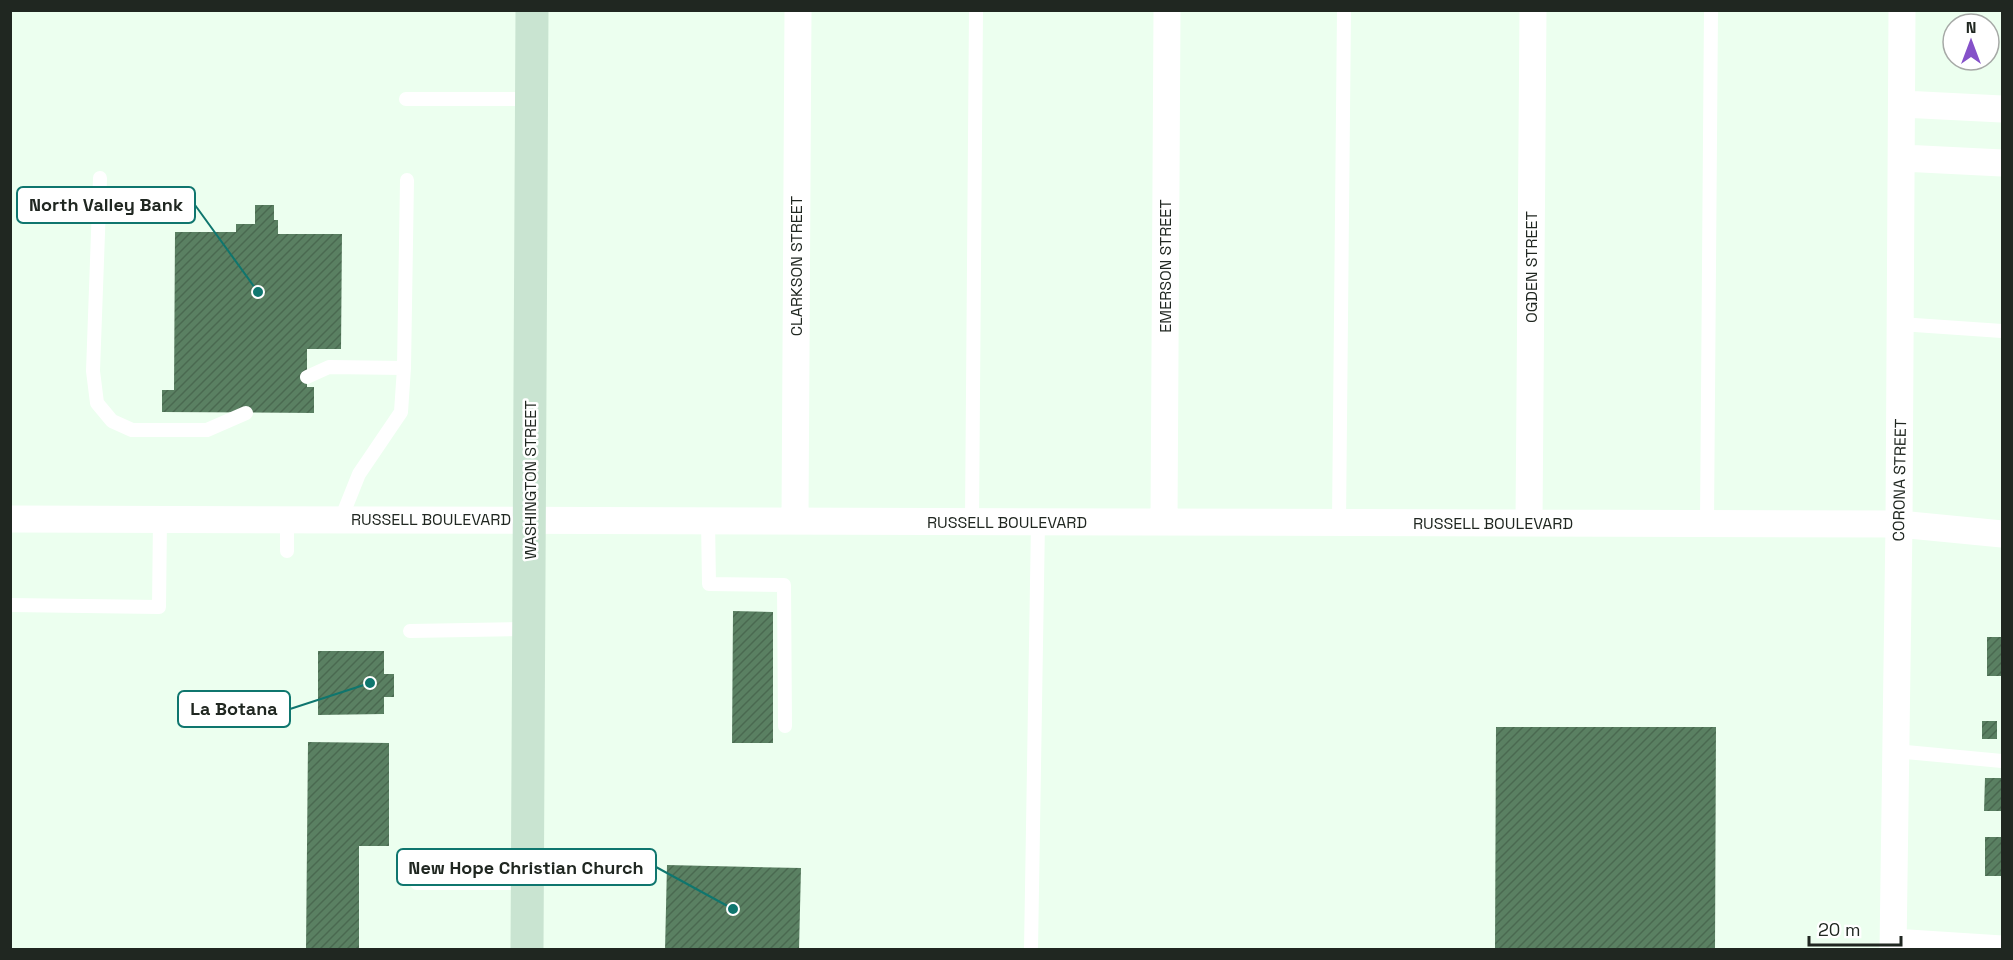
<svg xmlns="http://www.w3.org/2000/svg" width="2013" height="960" font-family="'Space Grotesk',sans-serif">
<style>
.building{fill:url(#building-hatch)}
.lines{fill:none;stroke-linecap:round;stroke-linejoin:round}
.service{stroke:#fff;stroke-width:14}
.minor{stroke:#fff;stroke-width:27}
.secondary{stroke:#c9e4d1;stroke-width:33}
.labels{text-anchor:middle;stroke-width:5;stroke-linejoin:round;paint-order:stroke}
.street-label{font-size:16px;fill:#202721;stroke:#fff}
.leader{fill:none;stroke:#0f766e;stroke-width:2}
.callout-dot{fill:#0f766e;stroke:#fff;stroke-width:2}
.callout{fill:#fff;stroke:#0f766e;stroke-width:2}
.callout-label{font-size:18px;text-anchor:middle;font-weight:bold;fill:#202721}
</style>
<defs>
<pattern id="building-hatch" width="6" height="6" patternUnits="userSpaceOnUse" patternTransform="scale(1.5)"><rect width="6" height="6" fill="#5a8062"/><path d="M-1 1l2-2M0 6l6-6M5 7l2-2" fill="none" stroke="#4a6950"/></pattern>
</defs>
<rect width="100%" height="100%" fill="#ecffef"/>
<path class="building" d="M255 205H274V220H278V234H342L341 349H307V387H314V413L162 412V390H174L175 232H236V224H255Z
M733 611 773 612V743H732Z
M1987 637H2002V676H1987Z
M318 651H384V674H394V697H384V714L318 715Z
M1982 721H1997V739H1982Z
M1496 727H1716L1715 950H1495Z
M308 742 389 743V846H359V950H306Z
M1985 778H2002V811H1984Z
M1985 837H2002V876H1985Z
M667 865 801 868 799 950H665Z"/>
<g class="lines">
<path class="service" d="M406 99H532
M100 178 93 371 97 403 112 421 132 430H207L246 413
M1900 324 2002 331
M307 377 329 367 404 368
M341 519 359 474 401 412 404 368 407 180
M708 520 709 584 784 585 785 726
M972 521 976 10
M1339 523 1344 10
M1707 524 1711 10
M287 551V519
M10 605 159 607 160 519
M410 631 528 629
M1895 751 2002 761
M417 883H528
M1031 950 1038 522"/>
<path class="minor" d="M1902 104 2002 109
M1902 158 2002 163
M10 519 1899 524 2002 534
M795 521 798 10
M1164 522 1167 10
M1529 523 1533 10
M1893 942 2002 949
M1893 950 1899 524 1902 10"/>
<path class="secondary" d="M527 950 532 10"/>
</g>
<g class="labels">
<g class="street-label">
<text transform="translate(796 266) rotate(-90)" y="6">CLARKSON STREET</text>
<text transform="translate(1165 266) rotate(-90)" y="6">EMERSON STREET</text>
<text transform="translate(1531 267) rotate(-90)" y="6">OGDEN STREET</text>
<text transform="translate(530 480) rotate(-90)" y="6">WASHINGTON STREET</text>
<text transform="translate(1899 480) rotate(-89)" y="6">CORONA STREET</text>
<text x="431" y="525">RUSSELL BOULEVARD</text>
<text x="1007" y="528">RUSSELL BOULEVARD</text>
<text x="1493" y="529">RUSSELL BOULEVARD</text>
</g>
</g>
<path class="leader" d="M258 292L195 205M370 683L290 709M733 909L656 867"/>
<g class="callout-dot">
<circle cx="258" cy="292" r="6"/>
<circle cx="370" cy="683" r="6"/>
<circle cx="733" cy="909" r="6"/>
</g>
<g class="callout">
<rect x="17" y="187" width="178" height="36" rx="6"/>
<rect x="178" y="691" width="112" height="36" rx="6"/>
<rect x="397" y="849" width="259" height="36" rx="6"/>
</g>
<g class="callout-label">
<text x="106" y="211">North Valley Bank</text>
<text x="234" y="715">La Botana</text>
<text x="526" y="874">New Hope Christian Church</text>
</g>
<rect width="2013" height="960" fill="none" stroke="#202721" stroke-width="24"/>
<g transform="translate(1971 42)"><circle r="28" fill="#ffffff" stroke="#a6a9a6" stroke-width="1.5"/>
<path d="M0-4.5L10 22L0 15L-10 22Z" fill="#8551c9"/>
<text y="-9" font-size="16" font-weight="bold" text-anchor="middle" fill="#202721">N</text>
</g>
<path d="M1809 936v9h92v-9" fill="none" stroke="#202721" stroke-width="3"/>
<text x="1818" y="936" font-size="18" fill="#202721" stroke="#ffffff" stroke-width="4.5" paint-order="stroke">20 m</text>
</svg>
